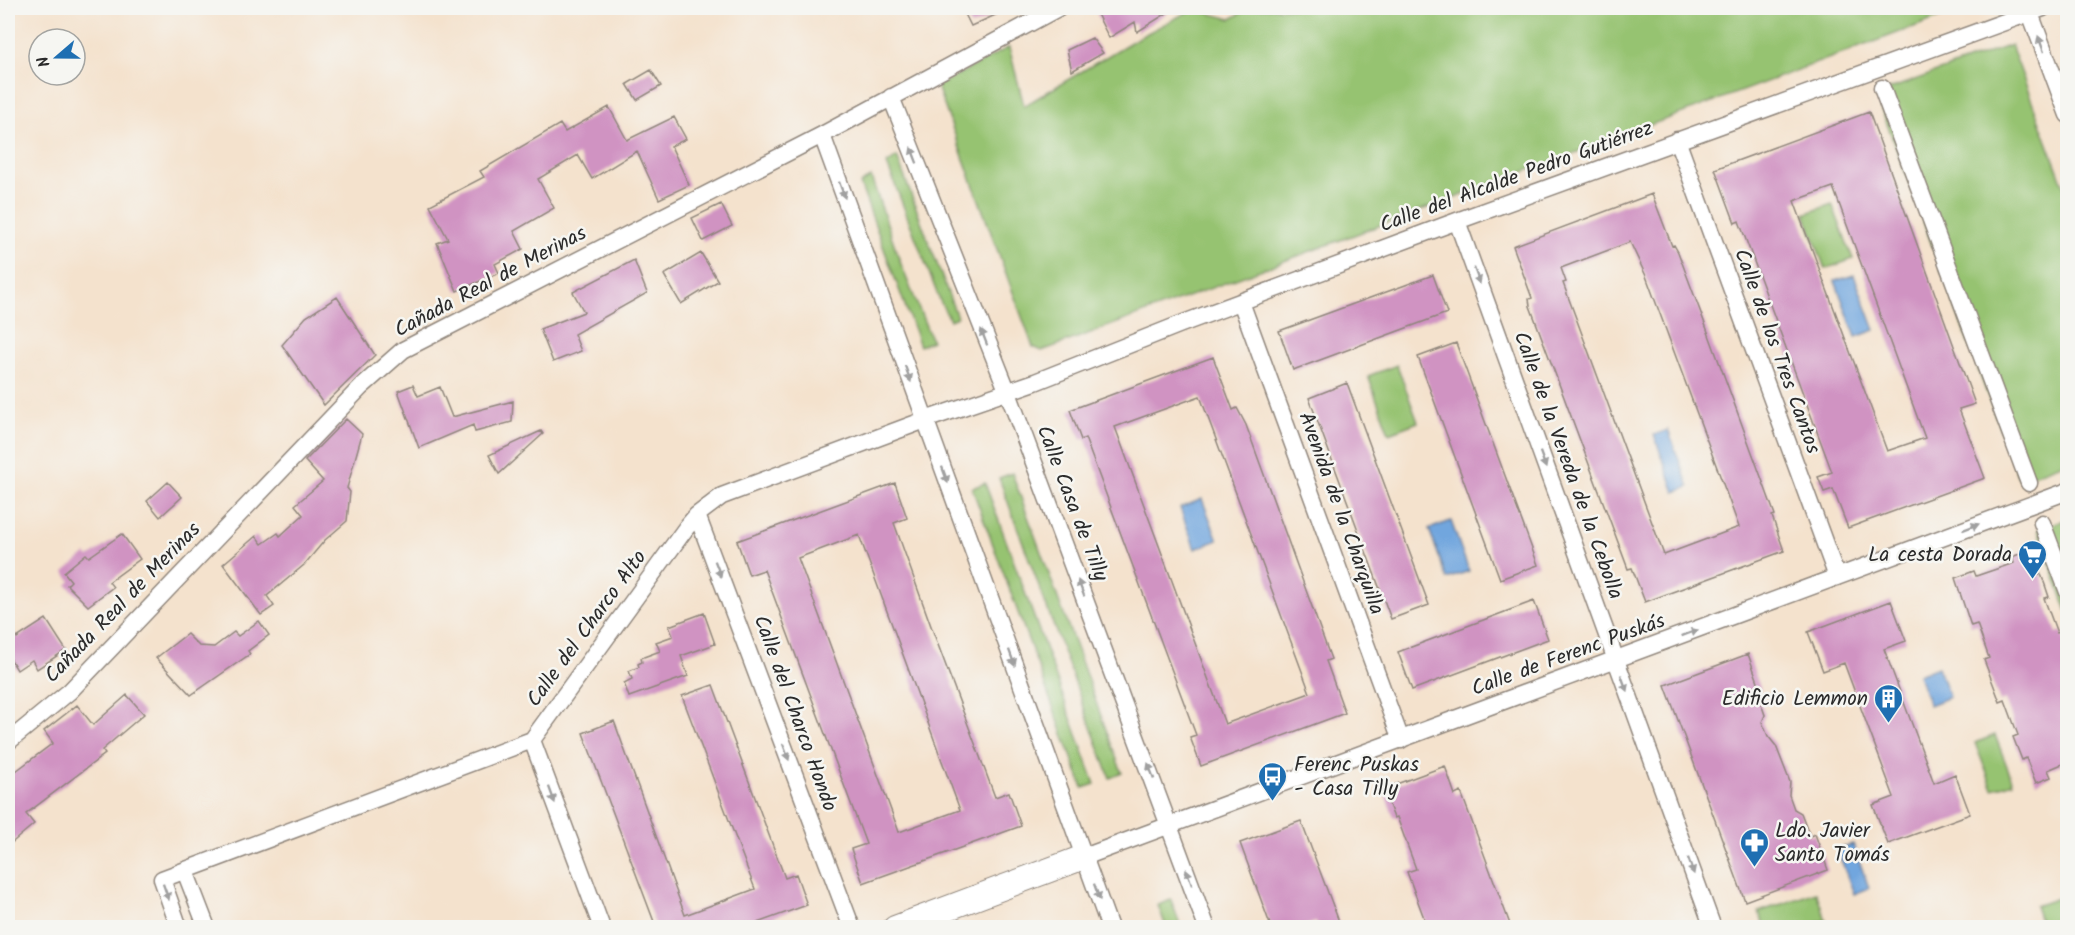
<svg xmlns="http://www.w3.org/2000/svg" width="2075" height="935" font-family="Kalam,sans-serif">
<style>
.green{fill:#96c371;stroke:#60774e;stroke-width:1.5}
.water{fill:#71a6de;stroke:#4e6884;stroke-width:1.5}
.building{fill:#d093c2;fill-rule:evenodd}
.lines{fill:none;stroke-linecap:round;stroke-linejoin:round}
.street-casing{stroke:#90867c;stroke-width:19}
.secondary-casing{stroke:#90867c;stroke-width:26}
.street{stroke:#fff;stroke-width:16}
.secondary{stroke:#fff;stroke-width:24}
.oneway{fill:#a0a0a0}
.labels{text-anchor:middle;stroke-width:5;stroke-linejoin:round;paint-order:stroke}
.street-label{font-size:21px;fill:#2b2b2b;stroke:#f6f6f2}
.poi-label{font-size:21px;fill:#2b2b2b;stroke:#f6f6f2;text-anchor:end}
</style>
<rect width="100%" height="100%" fill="#f6f6f2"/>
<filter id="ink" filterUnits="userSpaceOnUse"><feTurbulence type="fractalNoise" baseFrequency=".0167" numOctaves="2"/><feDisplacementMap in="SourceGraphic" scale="12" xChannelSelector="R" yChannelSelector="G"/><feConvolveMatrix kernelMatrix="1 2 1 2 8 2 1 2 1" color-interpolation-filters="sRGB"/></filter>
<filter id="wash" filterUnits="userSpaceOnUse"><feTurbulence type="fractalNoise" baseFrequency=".008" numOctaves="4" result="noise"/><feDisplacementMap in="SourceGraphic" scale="24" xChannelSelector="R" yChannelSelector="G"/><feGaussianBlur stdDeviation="1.35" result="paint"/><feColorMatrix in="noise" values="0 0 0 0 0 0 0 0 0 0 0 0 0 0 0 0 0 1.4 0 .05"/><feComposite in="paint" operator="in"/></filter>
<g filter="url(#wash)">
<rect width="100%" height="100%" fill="#f4e2cd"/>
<path class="green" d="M1249 8H1965L1042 351 1033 347 937 86 1009 47 1024 106 1136 39 1193 9 1231 19Z
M2011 45 2067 195V462L2019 480 1876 94Z
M897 157 957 317 950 320 940 301 887 164Z
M871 177 902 267 932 341 920 346 860 184Z
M1832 204 1853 259 1825 269 1805 214Z
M1397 365 1418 422 1389 433 1368 376Z
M1012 473 1122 773 1110 778 999 478Z
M985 483 1095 784 1083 788 972 488Z
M2067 519V611L2038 530Z
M1995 735 2013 782 1993 789 1975 743Z
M1816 892 1826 920 1804 927H1765L1759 912Z
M2064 896 2067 906V927H2042L2035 906Z
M1171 900 1181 927H1166L1158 905Z"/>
<path class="water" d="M1854 275 1875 330 1856 337 1835 281Z
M1668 430 1689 487 1675 492 1654 435Z
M1202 499 1218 540 1195 549 1180 508Z
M1451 521 1469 571 1447 579 1429 529Z
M1938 667 1949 697 1929 705 1918 675Z
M1853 844 1869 888 1854 894 1837 849Z"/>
<g id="blocks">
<path class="building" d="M962 8H1011L971 26Z
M1105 8H1175L1137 32 1135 22 1109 38 1096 12Z
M1092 38 1103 53 1072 71 1067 50Z
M651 70 661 86 637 100 627 84Z
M609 107 627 140 674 117 686 139 671 146 689 185 659 199 637 151 592 179 578 155 538 179 554 208 514 231 523 249 495 264 499 273 457 291 437 243 448 239 430 205 484 177 480 171 560 124 565 132Z
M1869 112 1975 404 1959 409 1985 478 1848 528 1833 489 1824 492 1818 477 1832 472 1739 221 1735 223 1715 169ZM1833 187 1925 438 1887 451 1794 201Z
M1652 194 1672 246 1674 245 1678 252 1708 332 1775 515 1772 516 1784 551 1645 602 1632 568 1628 569 1530 306 1529 299 1532 298 1513 246ZM1630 242 1646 276 1739 527 1664 555 1563 283 1566 282 1561 268Z
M721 204 732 226 703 241 692 218Z
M701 253 718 281 681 304 664 275Z
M634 260 647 293 574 334 581 351 553 362 540 329 584 312 573 292Z
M1433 275 1447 313 1293 370 1279 331Z
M337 297 375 355 324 405 282 345 306 317Z
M1456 343 1538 565 1500 579 1418 357Z
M1213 357 1233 410 1237 408 1246 425 1331 659 1326 661 1345 713 1201 766 1190 737 1196 735 1085 438 1081 440 1070 410ZM1200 396 1310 693 1225 724 1115 427Z
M1347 383 1429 605 1391 619 1309 398Z
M413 385 418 396 440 387 452 417 513 401 512 422 475 432 473 425 419 448 398 391Z
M346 419 362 434 347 488 350 492 347 521 325 540 304 565 267 596 274 606 261 615 223 564 256 536 262 544 278 533 280 536 303 515 295 505 323 481 305 461Z
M541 431 543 434 499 474 489 455Z
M168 482 182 497 160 517 147 501Z
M895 483 907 518 894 523 931 626 995 797 1009 792 1021 826 863 883 851 849 866 844 764 570 749 575 737 541ZM859 535 960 810 899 832 798 558Z
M122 534 140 559 109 582 113 587 88 606 67 585 71 581 64 572 86 554 89 557Z
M2027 551 2036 575 2041 574 2045 585 2049 597 2044 598 2057 633 2062 631 2067 645V762L2048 770 2051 777 2036 783 2026 758 2022 760 2013 737 2018 735 2005 700 2000 702 1984 660 1989 658 1977 624 1971 626 1955 578 1974 571 1976 576 2014 563 2012 557Z
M1534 601 1548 639 1412 690 1398 652Z
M1891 601 1906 641 1884 649 1934 783 1955 774 1970 814 1888 844 1873 805 1894 797 1844 663 1823 671 1808 632Z
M704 613 715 644 681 656 688 676 629 697 624 683 632 679 629 671 639 667 638 664 642 662 641 658 660 651 656 642 673 636 669 626Z
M46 619 66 650 37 669 32 660 17 670 8 655V622L17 638Z
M259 621 269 635 248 651 250 654 191 695 156 658 187 634 199 646 214 647 234 632 238 636Z
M1748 654 1761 690 1757 692 1765 715 1762 722 1768 736 1776 746 1790 782 1789 795 1794 809 1801 813 1810 836 1815 834 1828 870 1745 901 1665 685Z
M713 685 785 878 796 874 807 905 746 927H656L583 733 614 721 685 915 728 899 755 889 682 696Z
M127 695 144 714 102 750 105 754 26 814 34 824 8 846V777L53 743 44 731 77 705 93 725Z
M1445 766 1455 795 1461 792 1511 927H1437L1436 923 1427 926 1407 872 1416 869 1397 817 1394 818 1383 789Z
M1301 821 1341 927H1318L1316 922 1301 927H1271L1240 843Z"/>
</g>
</g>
<g filter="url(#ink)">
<use href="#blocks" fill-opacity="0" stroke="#90867c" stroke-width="1.5"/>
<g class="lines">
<defs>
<path id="street" d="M2030 13 2068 115
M1882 88 2029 483
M891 97 1007 390 1207 928
M822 135 1110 928
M1677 140 1837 577
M1457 221 1713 928
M1241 302 1401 740
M697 515 852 928
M2042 523 2068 592
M532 740 602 928
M8 742 70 691 361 387 403 350 822 135 1058 8
M1084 857 2068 491
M185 871 207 928
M179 928 162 879 532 740 686 528 697 515 722 496 925 420 1035 382 1181 324 1457 221 2043 8"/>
<path id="secondary" d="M895 928 1084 857"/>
</defs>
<use href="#street" class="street-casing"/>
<use href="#secondary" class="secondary-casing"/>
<use href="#street" class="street"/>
<use href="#secondary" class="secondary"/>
</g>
<defs><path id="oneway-solid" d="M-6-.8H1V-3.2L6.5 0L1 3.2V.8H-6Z" transform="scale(1.5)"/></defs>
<g class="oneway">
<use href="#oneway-solid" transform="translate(2041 44) rotate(-110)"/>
<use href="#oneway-solid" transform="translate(914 155) rotate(-111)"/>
<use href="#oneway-solid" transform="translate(842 190) rotate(70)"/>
<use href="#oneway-solid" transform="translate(1477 276) rotate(70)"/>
<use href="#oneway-solid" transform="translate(984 337) rotate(-111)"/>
<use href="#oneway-solid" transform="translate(908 374) rotate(70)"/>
<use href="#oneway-solid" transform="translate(1543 460) rotate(70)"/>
<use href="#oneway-solid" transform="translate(945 475) rotate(70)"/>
<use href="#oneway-solid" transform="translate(1971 527) rotate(-21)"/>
<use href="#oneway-solid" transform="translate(718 569) rotate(69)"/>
<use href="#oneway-solid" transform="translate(1081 588) rotate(-111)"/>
<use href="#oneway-solid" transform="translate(1690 633) rotate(-21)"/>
<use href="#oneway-solid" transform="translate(1012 658) rotate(70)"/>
<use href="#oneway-solid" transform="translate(1624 683) rotate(70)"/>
<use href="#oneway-solid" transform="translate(786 752) rotate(70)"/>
<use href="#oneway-solid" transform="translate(1151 771) rotate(-111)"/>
<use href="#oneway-solid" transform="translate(552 795) rotate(70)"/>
<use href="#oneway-solid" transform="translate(1691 866) rotate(70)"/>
<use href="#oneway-solid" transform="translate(1189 877) rotate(-110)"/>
<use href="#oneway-solid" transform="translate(166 892) rotate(70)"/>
<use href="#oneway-solid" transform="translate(1097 892) rotate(70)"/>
</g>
</g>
<defs>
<symbol id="supermarket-pin" viewBox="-11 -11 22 30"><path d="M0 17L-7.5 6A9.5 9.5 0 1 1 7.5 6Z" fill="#1f6fb2" stroke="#f6f6f2"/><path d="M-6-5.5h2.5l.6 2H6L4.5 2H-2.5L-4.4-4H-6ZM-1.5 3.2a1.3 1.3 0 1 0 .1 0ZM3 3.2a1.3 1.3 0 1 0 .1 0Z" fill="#fff"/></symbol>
<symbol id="building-pin" viewBox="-11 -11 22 30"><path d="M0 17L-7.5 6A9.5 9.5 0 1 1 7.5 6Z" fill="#1f6fb2" stroke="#f6f6f2"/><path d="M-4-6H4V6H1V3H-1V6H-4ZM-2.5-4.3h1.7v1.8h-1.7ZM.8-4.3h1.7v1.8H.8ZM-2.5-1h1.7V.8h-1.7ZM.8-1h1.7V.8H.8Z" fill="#fff"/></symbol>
<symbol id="bus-pin" viewBox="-11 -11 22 30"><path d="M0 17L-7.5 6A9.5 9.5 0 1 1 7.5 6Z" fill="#1f6fb2" stroke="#f6f6f2"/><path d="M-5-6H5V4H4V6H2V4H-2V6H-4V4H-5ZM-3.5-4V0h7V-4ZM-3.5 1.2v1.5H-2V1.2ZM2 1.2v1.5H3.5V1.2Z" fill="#fff"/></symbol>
<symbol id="pharmacy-pin" viewBox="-11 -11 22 30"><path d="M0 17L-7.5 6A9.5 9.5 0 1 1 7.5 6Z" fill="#1f6fb2" stroke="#f6f6f2"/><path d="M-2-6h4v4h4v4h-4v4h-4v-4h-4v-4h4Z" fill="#fff"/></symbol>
</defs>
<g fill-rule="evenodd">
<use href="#supermarket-pin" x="2016" y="538" width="33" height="45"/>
<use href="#building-pin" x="1872" y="682" width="33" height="45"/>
<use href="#bus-pin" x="1256" y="760" width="33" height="45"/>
<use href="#pharmacy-pin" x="1738" y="826" width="33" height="45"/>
</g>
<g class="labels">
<g class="street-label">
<text transform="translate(1516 176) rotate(-20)" y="7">Calle del Alcalde Pedro Gutiérrez</text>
<text transform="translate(490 281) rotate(-28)" y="7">Cañada Real de Merinas</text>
<text transform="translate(1778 351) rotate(70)" y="7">Calle de los Tres Cantos</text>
<text transform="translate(1569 465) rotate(70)" y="7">Calle de la Vereda de la Cebolla</text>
<text transform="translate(1073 503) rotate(69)" y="7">Calle Casa de Tilly</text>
<text transform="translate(1342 513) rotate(70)" y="7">Avenida de la Charquilla</text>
<text transform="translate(122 602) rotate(-46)" y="7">Cañada Real de Merinas</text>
<text transform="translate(586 628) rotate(-54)" y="7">Calle del Charco Alto</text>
<text transform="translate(1568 654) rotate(-20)" y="7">Calle de Ferenc Puskás</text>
<text transform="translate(796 713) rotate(70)" y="7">Calle del Charco Hondo</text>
</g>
<g class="poi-label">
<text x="2012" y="561">La cesta Dorada</text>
<text x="1868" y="705">Edificio Lemmon</text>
<text x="1294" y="771" text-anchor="start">Ferenc Puskas<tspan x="1294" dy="24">- Casa Tilly</tspan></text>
<text x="1775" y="837" text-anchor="start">Ldo. Javier<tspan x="1775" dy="24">Santo Tomás</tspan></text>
</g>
</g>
<rect width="2075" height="935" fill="none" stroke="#f6f6f2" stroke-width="30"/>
<g transform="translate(57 57) rotate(250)"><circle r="28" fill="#f6f6f2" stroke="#a5a5a2" stroke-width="1.5"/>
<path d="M0-4.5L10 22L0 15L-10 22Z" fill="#1f6fb2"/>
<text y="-9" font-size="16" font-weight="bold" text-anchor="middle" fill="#2b2b2b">N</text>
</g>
</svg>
